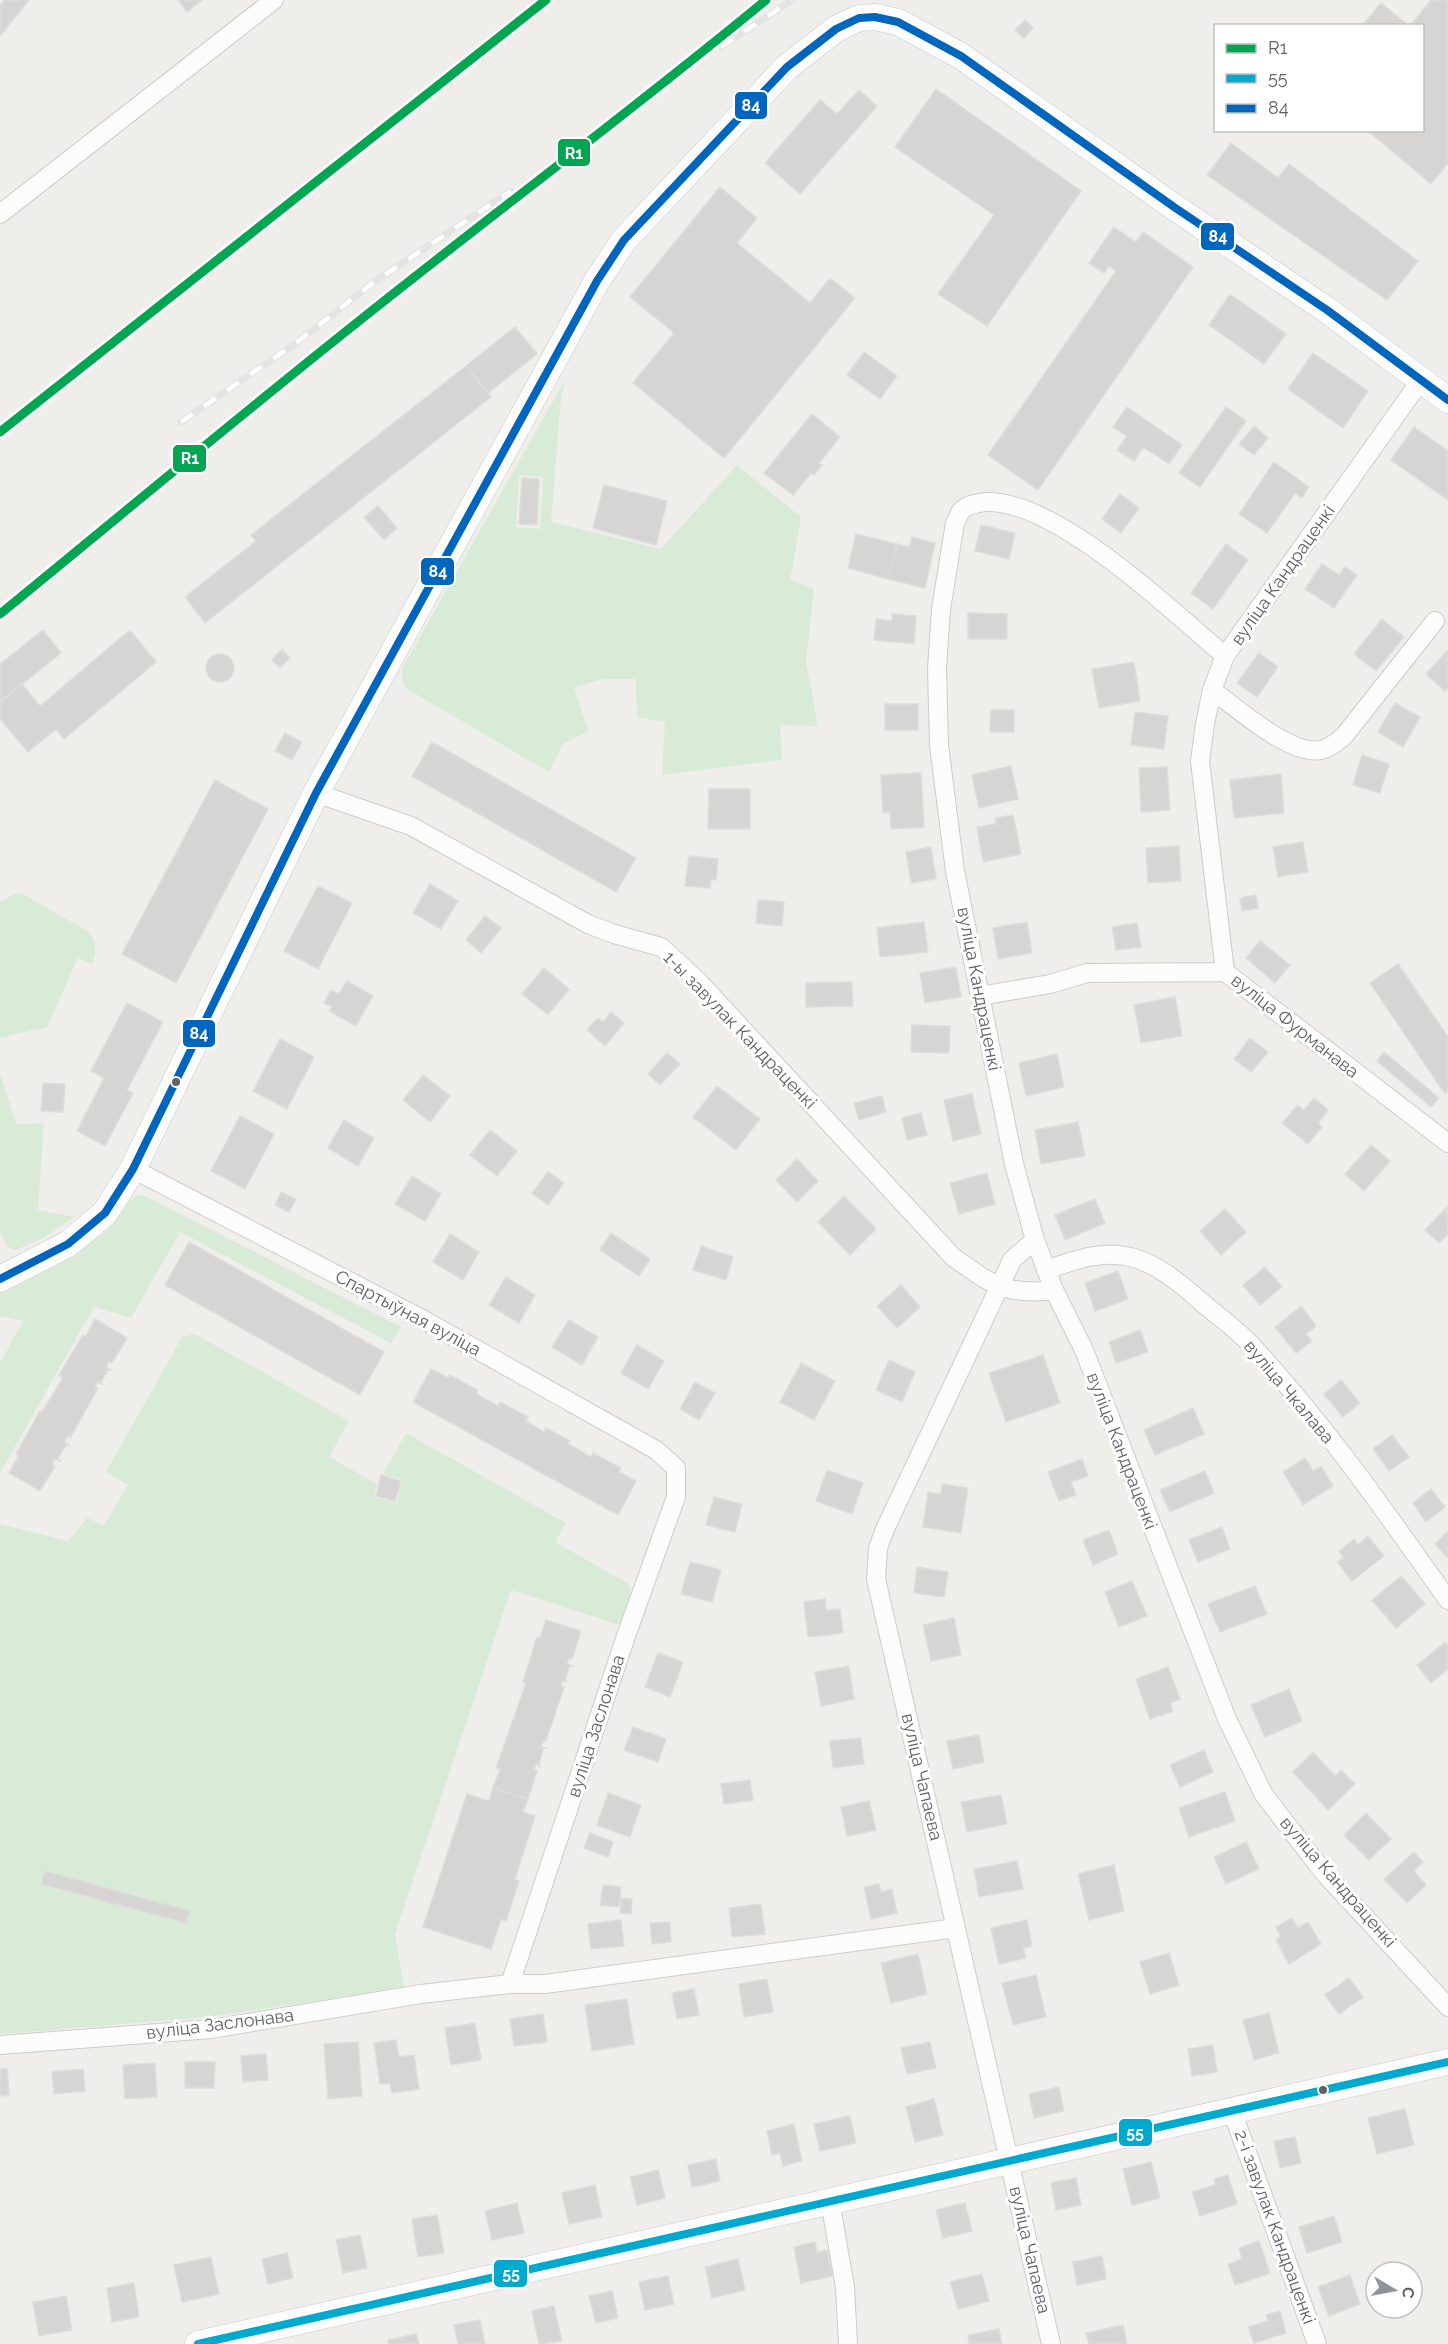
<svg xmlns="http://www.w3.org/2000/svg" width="1448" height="2344" font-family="Raleway,sans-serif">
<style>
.green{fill:#d8ebd6;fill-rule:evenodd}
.building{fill:#d6d5d3;stroke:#deddd9;stroke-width:1.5}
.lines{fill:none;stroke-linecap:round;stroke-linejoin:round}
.street-casing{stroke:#cbcccc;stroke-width:20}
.secondary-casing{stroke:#cacacb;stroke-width:27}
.street{stroke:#fdfcfc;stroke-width:18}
.secondary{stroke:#fdfcfc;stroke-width:26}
.rail-casing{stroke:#e4e4e4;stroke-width:7}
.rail{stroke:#fff;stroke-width:4.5;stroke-dasharray:14;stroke-linecap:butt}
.bus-1-casing{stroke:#fff;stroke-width:12}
.bus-2-casing{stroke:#fff;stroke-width:12}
.bus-1{stroke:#00a9ce;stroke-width:8}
.bus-2{stroke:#0065bd;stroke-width:8}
.rail-1-casing{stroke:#fff;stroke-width:14}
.rail-1{stroke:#00a651;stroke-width:9}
.bus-dot{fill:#5f6368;stroke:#fff;stroke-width:2}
.labels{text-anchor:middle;stroke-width:6;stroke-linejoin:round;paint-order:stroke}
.street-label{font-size:18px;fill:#5f6368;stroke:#fff}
.line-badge{stroke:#fff;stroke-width:2}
.badge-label{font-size:16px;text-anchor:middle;font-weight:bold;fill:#fff}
</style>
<rect width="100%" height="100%" fill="#efeeea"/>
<path class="green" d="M565 380 561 397 551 522 661 549 737 465 801 517 790 580 814 589 806 662 818 726 780 725 782 760 662 775 665 722 637 717 636 679H605L574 687 588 731 563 744 549 772 409 690 402 681 403 667ZM519 475 543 477 540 529 516 527Z
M16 893 25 895 89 932C97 944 97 951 92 964L78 958 47 1027 0 1038V902Z
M0 1073 16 1124 44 1123 38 1210 74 1217 43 1238 16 1250 8 1248 0 1231Z
M137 1195 145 1196 401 1327 391 1343 180 1232 131 1318 94 1307 0 1473V1363L23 1321 0 1316V1291C37 1274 70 1260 102 1234 116 1223 123 1205 137 1195Z
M195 1334 349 1421 329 1457 377 1484 374 1497 396 1503 402 1480 383 1474 406 1433 566 1523 555 1542 629 1584 630 1595 619 1625 511 1590 395 1934 404 1988 208 2017 0 2034V1524L68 1541 87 1518 104 1525 128 1485 106 1472 182 1337Z"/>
<path class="building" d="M4 0H29L0 36V5Z
M178 0H202L187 12Z
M1431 0H1448V163L1431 184 1367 130H1422V26H1410Z
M1381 3 1409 26H1362Z
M1025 20 1033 28 1024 38 1015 30Z
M936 89 1081 191 987 326 938 294 994 215 895 147Z
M859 90 877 106 800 194 765 163 820 100 837 114Z
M1231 143 1278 178 1289 164 1418 261 1387 300 1207 175Z
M720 187 757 218 737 243 810 303 830 278 855 298 724 458 633 383 674 333 630 297Z
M1114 227 1136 242 1143 232 1193 267 1038 490 988 455 1116 271 1109 266 1104 273 1089 263Z
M1230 294 1286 334 1264 364 1209 325Z
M515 327 537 354 488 393 466 366Z
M864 352 897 376 880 399 847 375Z
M1313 353 1368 391 1343 428 1288 389Z
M466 366 491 397 205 623 185 597 256 541 251 535Z
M1127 407 1182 445 1169 464 1143 447 1134 461 1117 450 1127 436 1113 427Z
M1226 407 1246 421 1200 487 1179 473Z
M812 414 840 437 819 463 822 465 814 475 811 473 793 495 764 473Z
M1254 426 1268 438 1254 455 1239 444Z
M1414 427 1448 451V500L1391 460Z
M1274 462 1309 487 1302 498 1295 493 1267 533 1239 514Z
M522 478 539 479 537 525 519 524Z
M604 485 667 501 656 545 593 528Z
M1120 494 1139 508 1121 533 1102 519Z
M378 506 397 528 384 540 364 517Z
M981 525 1015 533 1009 559 975 551Z
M856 534 897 544 888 579 848 568Z
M912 537 935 543 925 588 888 579 897 544 909 547Z
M1226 544 1248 560 1213 609 1191 593Z
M1322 564 1339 575 1345 567 1357 575 1334 608 1305 589Z
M968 613 1007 614V639H968Z
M892 614 916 616 914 644 874 640 876 619 892 621Z
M1382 619 1404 637 1376 671 1354 654Z
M43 630 61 653 0 702V664Z
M130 630 156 662 64 739 56 729 28 752 0 719V702L22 684 40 706Z
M282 649 290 658 280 668 272 660Z
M1448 650V688L1445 691 1426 674Z
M1259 653 1278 667 1257 697 1237 683Z
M206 668a14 14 0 1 1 28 0a14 14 0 1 1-28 0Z
M1134 662 1140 701 1099 708 1092 669Z
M1395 703 1420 717 1403 747 1378 732Z
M885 704H918V730H885Z
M991 710H1014V732H990Z
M1135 712 1168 716 1164 749 1131 745Z
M285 733 302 742 292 760 275 751Z
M432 742 636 858 616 892 412 776Z
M1362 755 1389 764 1380 793 1353 785Z
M1011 766 1018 799 979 808 972 775Z
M1167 767 1170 810 1141 812 1139 768Z
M921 773 924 827 891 829 890 812 883 813 881 775Z
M1281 774 1284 813 1234 818 1230 780Z
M215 780 268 809 176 983 122 954Z
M709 789H750V829H708Z
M1013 815 1021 854 983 862 977 827 996 824 995 818Z
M1303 842 1308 872 1278 877 1273 847Z
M1179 846 1181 881 1148 883 1146 848Z
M931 847 936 879 911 883 906 852Z
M689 856 718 859 716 880 711 879 710 888 685 886Z
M430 884 458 901 441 929 413 913Z
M318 886 352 903 318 969 284 951Z
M1256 895 1258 908 1242 911 1240 898Z
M758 900 784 902 782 926 756 923Z
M485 916 501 928 481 953 466 940Z
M924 922 928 952 880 957 877 928Z
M1027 922 1032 953 998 959 993 928Z
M1137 923 1141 947 1116 950 1112 927Z
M1260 941 1290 965 1275 983 1246 958Z
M1398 964 1448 1037V1091L1445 1094 1370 983Z
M956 967 961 997 925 1003 920 973Z
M544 968 569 989 548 1015 522 994Z
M347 981 373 996 356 1026 329 1011 332 1007 324 1003 331 990 339 994Z
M852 982 853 1006 806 1007V983Z
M1175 997 1182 1036 1141 1043 1134 1005Z
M127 1003 163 1022 127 1090 133 1093 105 1146 77 1131 104 1078 91 1071Z
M611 1012 624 1023 605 1046 587 1030 598 1018 603 1022Z
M912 1025 950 1026 949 1053 911 1052Z
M1250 1038 1268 1052 1251 1072 1234 1059Z
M280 1039 314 1057 287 1109 253 1091Z
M1384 1052 1439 1098 1431 1107 1377 1061Z
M667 1053 680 1064 660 1085 648 1074Z
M1057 1054 1064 1087 1026 1096 1019 1063Z
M423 1075 450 1096 430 1122 403 1100Z
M43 1083 65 1084 63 1112 41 1111Z
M717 1086 760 1119 736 1150 693 1117Z
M972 1094 981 1134 953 1141 944 1100Z
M882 1096 886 1112 859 1120 854 1103Z
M1314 1098 1328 1110 1318 1123 1322 1127 1308 1144 1282 1123 1298 1105 1304 1110Z
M921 1113 927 1135 907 1140 902 1118Z
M240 1116 274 1134 245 1189 211 1171Z
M344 1120 374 1138 358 1166 328 1148Z
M1078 1122 1085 1156 1041 1164 1035 1130Z
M490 1130 517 1151 497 1176 470 1155Z
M1371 1145 1390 1161 1364 1191 1345 1174Z
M797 1159 818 1181 797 1202 776 1180Z
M548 1172 564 1183 548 1205 532 1193Z
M987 1173 995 1204 959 1214 950 1183Z
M412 1176 441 1194 425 1221 395 1204Z
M281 1192 296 1199 289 1212 275 1205Z
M844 1196 876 1229 850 1255 818 1222Z
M1095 1199 1105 1223 1065 1240 1055 1215Z
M1447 1207 1448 1234 1439 1243 1425 1230Z
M1225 1209 1246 1232 1221 1255 1200 1231Z
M611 1233 650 1259 639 1276 600 1250Z
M450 1234 479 1252 463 1280 433 1262Z
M189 1242 384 1352 360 1395 165 1285Z
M701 1246 733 1257 726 1280 693 1270Z
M1265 1267 1282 1287 1260 1305 1243 1285Z
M1118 1271 1128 1299 1095 1311 1085 1283Z
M506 1277 535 1295 519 1323 489 1305Z
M901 1285 920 1307 897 1328 877 1306Z
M1301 1306 1316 1326 1306 1334 1312 1341 1296 1353 1275 1327Z
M95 1319 127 1338 112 1363 109 1361 106 1367 111 1370H108L101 1382 102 1384 98 1382 95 1387 98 1388 70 1438 68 1436 64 1442 69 1445H66L58 1458 60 1461 55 1459 52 1464 55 1466 40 1491 9 1473 19 1455 16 1454 40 1411 42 1412 63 1378 59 1375 83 1335 86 1336Z
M569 1320 598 1337 582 1365 552 1347Z
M1140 1330 1148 1352 1116 1363 1109 1342Z
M637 1345 664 1361 648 1389 621 1373Z
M1043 1355 1060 1403 1006 1422 989 1373Z
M889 1360 915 1372 902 1402 876 1390Z
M801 1363 835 1381 814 1420 780 1402Z
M431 1369 448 1378 450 1375 478 1390 476 1394 498 1406 500 1402 528 1417 526 1421 544 1432 546 1428 570 1441 568 1444 591 1457 593 1453 621 1468 619 1472 636 1481 618 1515 413 1402Z
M1341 1380 1360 1403 1343 1417 1324 1394Z
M695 1382 715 1393 699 1420 680 1409Z
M1193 1408 1204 1434 1155 1455 1144 1430Z
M1392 1435 1409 1457 1389 1471 1373 1449Z
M1305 1458 1313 1471 1321 1466 1333 1486 1303 1505 1283 1472Z
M1082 1459 1088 1476 1071 1482 1076 1495 1059 1501 1048 1472Z
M827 1470 863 1483 852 1514 816 1501Z
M1205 1471 1214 1493 1170 1512 1160 1490Z
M381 1475 401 1481 395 1501 376 1496Z
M942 1484 968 1488 961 1533 923 1527 928 1492 941 1494Z
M1431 1489 1445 1507 1426 1522 1413 1503Z
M714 1497 742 1504 735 1532 706 1525Z
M1222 1527 1230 1549 1198 1562 1189 1540Z
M1109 1530 1118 1554 1093 1565 1083 1540Z
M1448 1531V1558L1435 1544Z
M1368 1536 1384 1556 1352 1581 1337 1562 1344 1557 1339 1551 1354 1539 1358 1545Z
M690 1562 721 1570 712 1602 681 1594Z
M917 1567 948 1572 944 1597 914 1593Z
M1401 1576 1425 1604 1396 1628 1372 1600Z
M1132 1581 1147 1616 1119 1627 1105 1592Z
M1255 1586 1267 1614 1220 1632 1208 1604Z
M825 1599 826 1610 840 1609 843 1633 808 1637 804 1602Z
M954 1618 961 1655 931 1661 923 1625Z
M546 1620 581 1631 572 1659 569 1658 567 1664 572 1666 569 1667 565 1680 567 1682 562 1681 561 1686 564 1687 546 1741 544 1740 541 1747 546 1748 543 1749 539 1764 540 1766 536 1764 534 1770 537 1771 528 1799 493 1788 500 1769 496 1768 526 1683 523 1682 537 1637 540 1638Z
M1445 1642 1448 1646V1669L1431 1683 1417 1665Z
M658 1653 683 1662 670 1697 645 1687Z
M849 1666 854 1699 821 1706 815 1672Z
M1168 1667 1180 1699 1170 1703 1173 1711 1150 1719 1136 1679Z
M1289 1689 1302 1721 1265 1737 1251 1705Z
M633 1727 666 1739 658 1762 624 1750Z
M979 1735 984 1762 953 1769 947 1741Z
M861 1738 864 1764 833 1768 830 1741Z
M1204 1750 1213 1772 1180 1787 1170 1765Z
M1313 1752 1335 1776 1341 1770 1355 1784 1328 1810 1293 1772Z
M750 1780 753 1800 724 1804 721 1784Z
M493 1788 528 1799 523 1812 535 1816 515 1879 519 1881 506 1921 501 1919 491 1949 423 1927 467 1794 489 1801Z
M1225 1792 1235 1821 1189 1837 1179 1808Z
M608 1793 641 1805 630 1837 597 1825Z
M1001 1795 1007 1824 967 1832 961 1802Z
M869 1801 876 1830 847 1836 841 1807Z
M1366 1813 1391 1839 1369 1860 1344 1835Z
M590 1833 613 1842 608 1857 584 1848Z
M1246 1842 1259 1869 1226 1884 1214 1857Z
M1414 1852 1423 1862 1414 1871 1426 1885 1407 1903 1384 1879Z
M1017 1861 1023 1889 979 1897 974 1869Z
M1114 1865 1124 1911 1089 1920 1078 1874Z
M45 1871 190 1911 186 1923 41 1884Z
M879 1884 881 1892 892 1889 897 1913 871 1919 864 1887Z
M603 1885 621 1887 619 1907 600 1905Z
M621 1898 632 1899 631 1914 620 1913Z
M761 1904 765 1934 732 1937 729 1908Z
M1292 1918 1298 1928 1308 1922 1321 1944 1289 1964 1276 1940 1281 1937 1276 1927Z
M621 1920 624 1946 591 1949 588 1924Z
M1027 1920 1032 1946 1023 1948 1026 1958 999 1964 991 1928Z
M670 1922 671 1942 652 1944 650 1923Z
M1169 1953 1179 1985 1150 1994 1140 1962Z
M918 1954 927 1994 891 2003 881 1963Z
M1036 1975 1046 2017 1013 2025 1002 1983Z
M1349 1978 1363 1997 1339 2014 1325 1995Z
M767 1979 773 2012 744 2017 739 1984Z
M694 1989 699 2015 677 2019 672 1993Z
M627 1999 634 2044 592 2051 585 2005Z
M1269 2013 1279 2053 1254 2060 1243 2020Z
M543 2014 547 2042 514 2046 510 2019Z
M475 2023 481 2060 451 2065 445 2028Z
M396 2040 399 2057 414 2055 419 2089 392 2093 390 2083 380 2084 374 2043Z
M358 2042 362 2096 328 2099 324 2044Z
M930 2042 936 2068 907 2074 901 2048Z
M1213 2045 1217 2072 1192 2076 1188 2049Z
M266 2054 268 2080 243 2082 241 2056Z
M185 2062H215L214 2088H185Z
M155 2063 157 2097 125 2099 123 2065Z
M0 2069H7L9 2095 0 2096Z
M83 2069 85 2091 54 2094 52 2072Z
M1059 2087 1064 2111 1034 2118 1029 2094Z
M934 2099 943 2135 915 2142 906 2107Z
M1405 2109 1414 2145 1377 2154 1368 2118Z
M850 2116 856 2143 820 2151 814 2124Z
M794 2124 802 2161 783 2166 780 2153 772 2155 767 2131Z
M1295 2137 1301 2163 1280 2168 1274 2141Z
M716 2159 720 2181 692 2187 688 2165Z
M1151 2162 1160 2198 1132 2205 1123 2169Z
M658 2170 665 2198 637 2205 630 2177Z
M1228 2175 1237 2204 1200 2216 1192 2192 1215 2185 1214 2179Z
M1076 2178 1081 2205 1056 2210 1051 2183Z
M595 2185 602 2217 569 2224 562 2193Z
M517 2203 524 2233 492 2240 485 2211Z
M965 2203 972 2231 943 2238 936 2210Z
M437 2215 444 2253 418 2257 412 2219Z
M1334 2216 1342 2242 1307 2253 1299 2227Z
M360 2235 367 2268 343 2273 336 2240Z
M1259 2241 1270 2273 1235 2285 1228 2264 1242 2259 1239 2248Z
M815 2242 817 2252 827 2250 833 2276 801 2283 794 2247Z
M287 2253 293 2278 268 2284 262 2259Z
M1102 2256 1106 2279 1077 2285 1073 2262Z
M211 2257 219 2294 182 2302 174 2265Z
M738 2259 745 2290 712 2298 705 2267Z
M982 2274 989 2301 958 2309 950 2282Z
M1350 2275 1360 2304 1329 2316 1318 2287Z
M668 2276 674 2304 645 2310 639 2282Z
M134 2283 139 2317 112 2322 107 2288Z
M612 2291 618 2318 596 2323 589 2296Z
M66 2296 72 2330 39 2336 33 2302Z
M554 2306 562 2341 539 2344 532 2311Z
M1280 2311 1286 2333 1254 2343 1248 2327 1268 2321 1266 2315Z
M480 2320 485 2344H458L454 2325Z
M1123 2325 1127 2344H1089L1086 2333Z
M999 2329 1002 2344H969L968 2335Z
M416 2334 419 2344H389L388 2340Z"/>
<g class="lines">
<defs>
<path id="street" d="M0 214 274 0
M1421 380 1225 656 1212 690 1205 724 1200 761 1225 972 1448 1143
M1225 656C1172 611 1057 500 986 502 978 503 968 504 961 511 959 514 957 520 955 523L941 609 937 669 939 745 955 871 1014 1164 1035 1240 1054 1290 1084 1350 1227 1719 1264 1795 1325 1874 1448 2007
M1212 690C1237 708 1290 756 1321 750 1330 748 1337 742 1344 736L1435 621
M316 793 411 826 588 924 614 934 661 947 698 981 953 1257C991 1284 1005 1296 1054 1290
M980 996 1050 984 1087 973 1225 972
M133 1169 424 1320 656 1450 676 1468V1497L626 1636 510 1984
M1035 1240 1012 1260 885 1529 878 1548 876 1579 1051 2344
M1046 1270C1075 1260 1103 1249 1134 1258 1161 1266 1186 1288 1206 1306 1222 1319 1240 1332 1254 1348 1326 1426 1387 1514 1448 1600
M0 2045 211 2029 421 1994 510 1984H545L956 1928
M1232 2111 1317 2344
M830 2201 845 2287 848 2344"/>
<path id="secondary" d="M0 1279 68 1244 105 1213 133 1169 316 793 597 281 624 240 787 67 836 29 859 18 875 17 898 22 961 56 1174 207 1327 310 1448 400
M198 2344 1448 2062"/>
</defs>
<use href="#street" class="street-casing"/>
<use href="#secondary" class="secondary-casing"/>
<use href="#street" class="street"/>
<use href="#secondary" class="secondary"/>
<defs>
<path id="rail" d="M721 47 792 0
M181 422 296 343 374 282 511 191
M0 432 546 0
M0 614C120 516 238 417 359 321 494 213 633 110 766 0"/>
</defs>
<use href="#rail" class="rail-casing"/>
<use href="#rail" class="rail"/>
<defs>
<path id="bus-1" d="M198 2344 1448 2062"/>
<path id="bus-2" d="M0 1279 68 1244 105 1213 133 1169 316 793 597 281 624 240 787 67 836 29 859 18 875 17 898 22 961 56 1174 207 1327 310 1448 400"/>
</defs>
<use href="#bus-1" class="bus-1-casing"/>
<use href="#bus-2" class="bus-2-casing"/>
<use href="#bus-1" class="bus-1"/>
<use href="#bus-2" class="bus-2"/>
<defs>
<path id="rail-1" d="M0 432 546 0
M0 614C120 516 238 417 359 321 494 213 633 110 766 0"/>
</defs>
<use href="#rail-1" class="rail-1-casing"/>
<use href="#rail-1" class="rail-1"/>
</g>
<g class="bus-dot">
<circle cx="176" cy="1082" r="5"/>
<circle cx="1323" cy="2090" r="5"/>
</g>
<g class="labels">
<g class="street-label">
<text transform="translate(1283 575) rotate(-55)" y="6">вуліца Кандраценкі</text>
<text transform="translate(979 989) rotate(79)" y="6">вуліца Кандраценкі</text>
<text transform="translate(1295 1026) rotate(38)" y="6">вуліца Фурманава</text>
<text transform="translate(740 1030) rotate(46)" y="6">1-ы завулак Кандраценкі</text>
<text transform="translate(408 1313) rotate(28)" y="6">Спартыўная вуліца</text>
<text transform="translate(1289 1392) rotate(50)" y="6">вуліца Чкалава</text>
<text transform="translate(1122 1451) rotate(69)" y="6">вуліца Кандраценкі</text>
<text transform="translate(596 1726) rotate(-72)" y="6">вуліца Заслонава</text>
<text transform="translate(922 1777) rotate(77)" y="6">вуліца Чапаева</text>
<text transform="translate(1338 1882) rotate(49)" y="6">вуліца Кандраценкі</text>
<text transform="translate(220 2024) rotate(-7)" y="6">вуліца Заслонава</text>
<text transform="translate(1275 2227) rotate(70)" y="6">2-і завулак Кандраценкі</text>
<text transform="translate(1030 2250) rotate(77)" y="6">вуліца Чапаева</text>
</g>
</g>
<g class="line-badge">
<rect x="734" y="91" width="34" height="29" rx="6" fill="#0065bd"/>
<rect x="557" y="138" width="34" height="29" rx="6" fill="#00a651"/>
<rect x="1200" y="222" width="35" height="29" rx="6" fill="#0065bd"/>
<rect x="172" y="444" width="35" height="29" rx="6" fill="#00a651"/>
<rect x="420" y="557" width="35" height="29" rx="6" fill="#0065bd"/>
<rect x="182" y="1019" width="34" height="29" rx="6" fill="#0065bd"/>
<rect x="1118" y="2118" width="35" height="29" rx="6" fill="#00a9ce"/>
<rect x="493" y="2259" width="35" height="29" rx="6" fill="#00a9ce"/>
</g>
<g class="badge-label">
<text x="751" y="111">84</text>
<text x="574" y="159">R1</text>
<text x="1218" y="242">84</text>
<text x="190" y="464">R1</text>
<text x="438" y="577">84</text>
<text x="199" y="1039">84</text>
<text x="1135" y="2138">55</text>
<text x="511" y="2279">55</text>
</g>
<rect x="1214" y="24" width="210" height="108" fill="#ffffff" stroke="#bfc1c3" stroke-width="1.5"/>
<rect x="1226" y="44" width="30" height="9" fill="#00a651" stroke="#bfc1c3" stroke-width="1.5"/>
<text x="1268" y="54" font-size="18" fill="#5f6368">R1</text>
<rect x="1226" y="74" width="30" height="9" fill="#00a9ce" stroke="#bfc1c3" stroke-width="1.5"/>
<text x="1268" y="84" font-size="18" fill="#5f6368">55</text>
<rect x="1226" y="104" width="30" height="9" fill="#0065bd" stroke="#bfc1c3" stroke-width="1.5"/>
<text x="1268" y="114" font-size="18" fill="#5f6368">84</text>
<g transform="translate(1394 2290) rotate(100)"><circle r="28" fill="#ffffff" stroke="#bfc1c3" stroke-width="1.5"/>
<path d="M0-4.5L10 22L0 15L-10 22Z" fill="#919496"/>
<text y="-9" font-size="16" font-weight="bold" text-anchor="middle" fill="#5f6368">С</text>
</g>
</svg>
